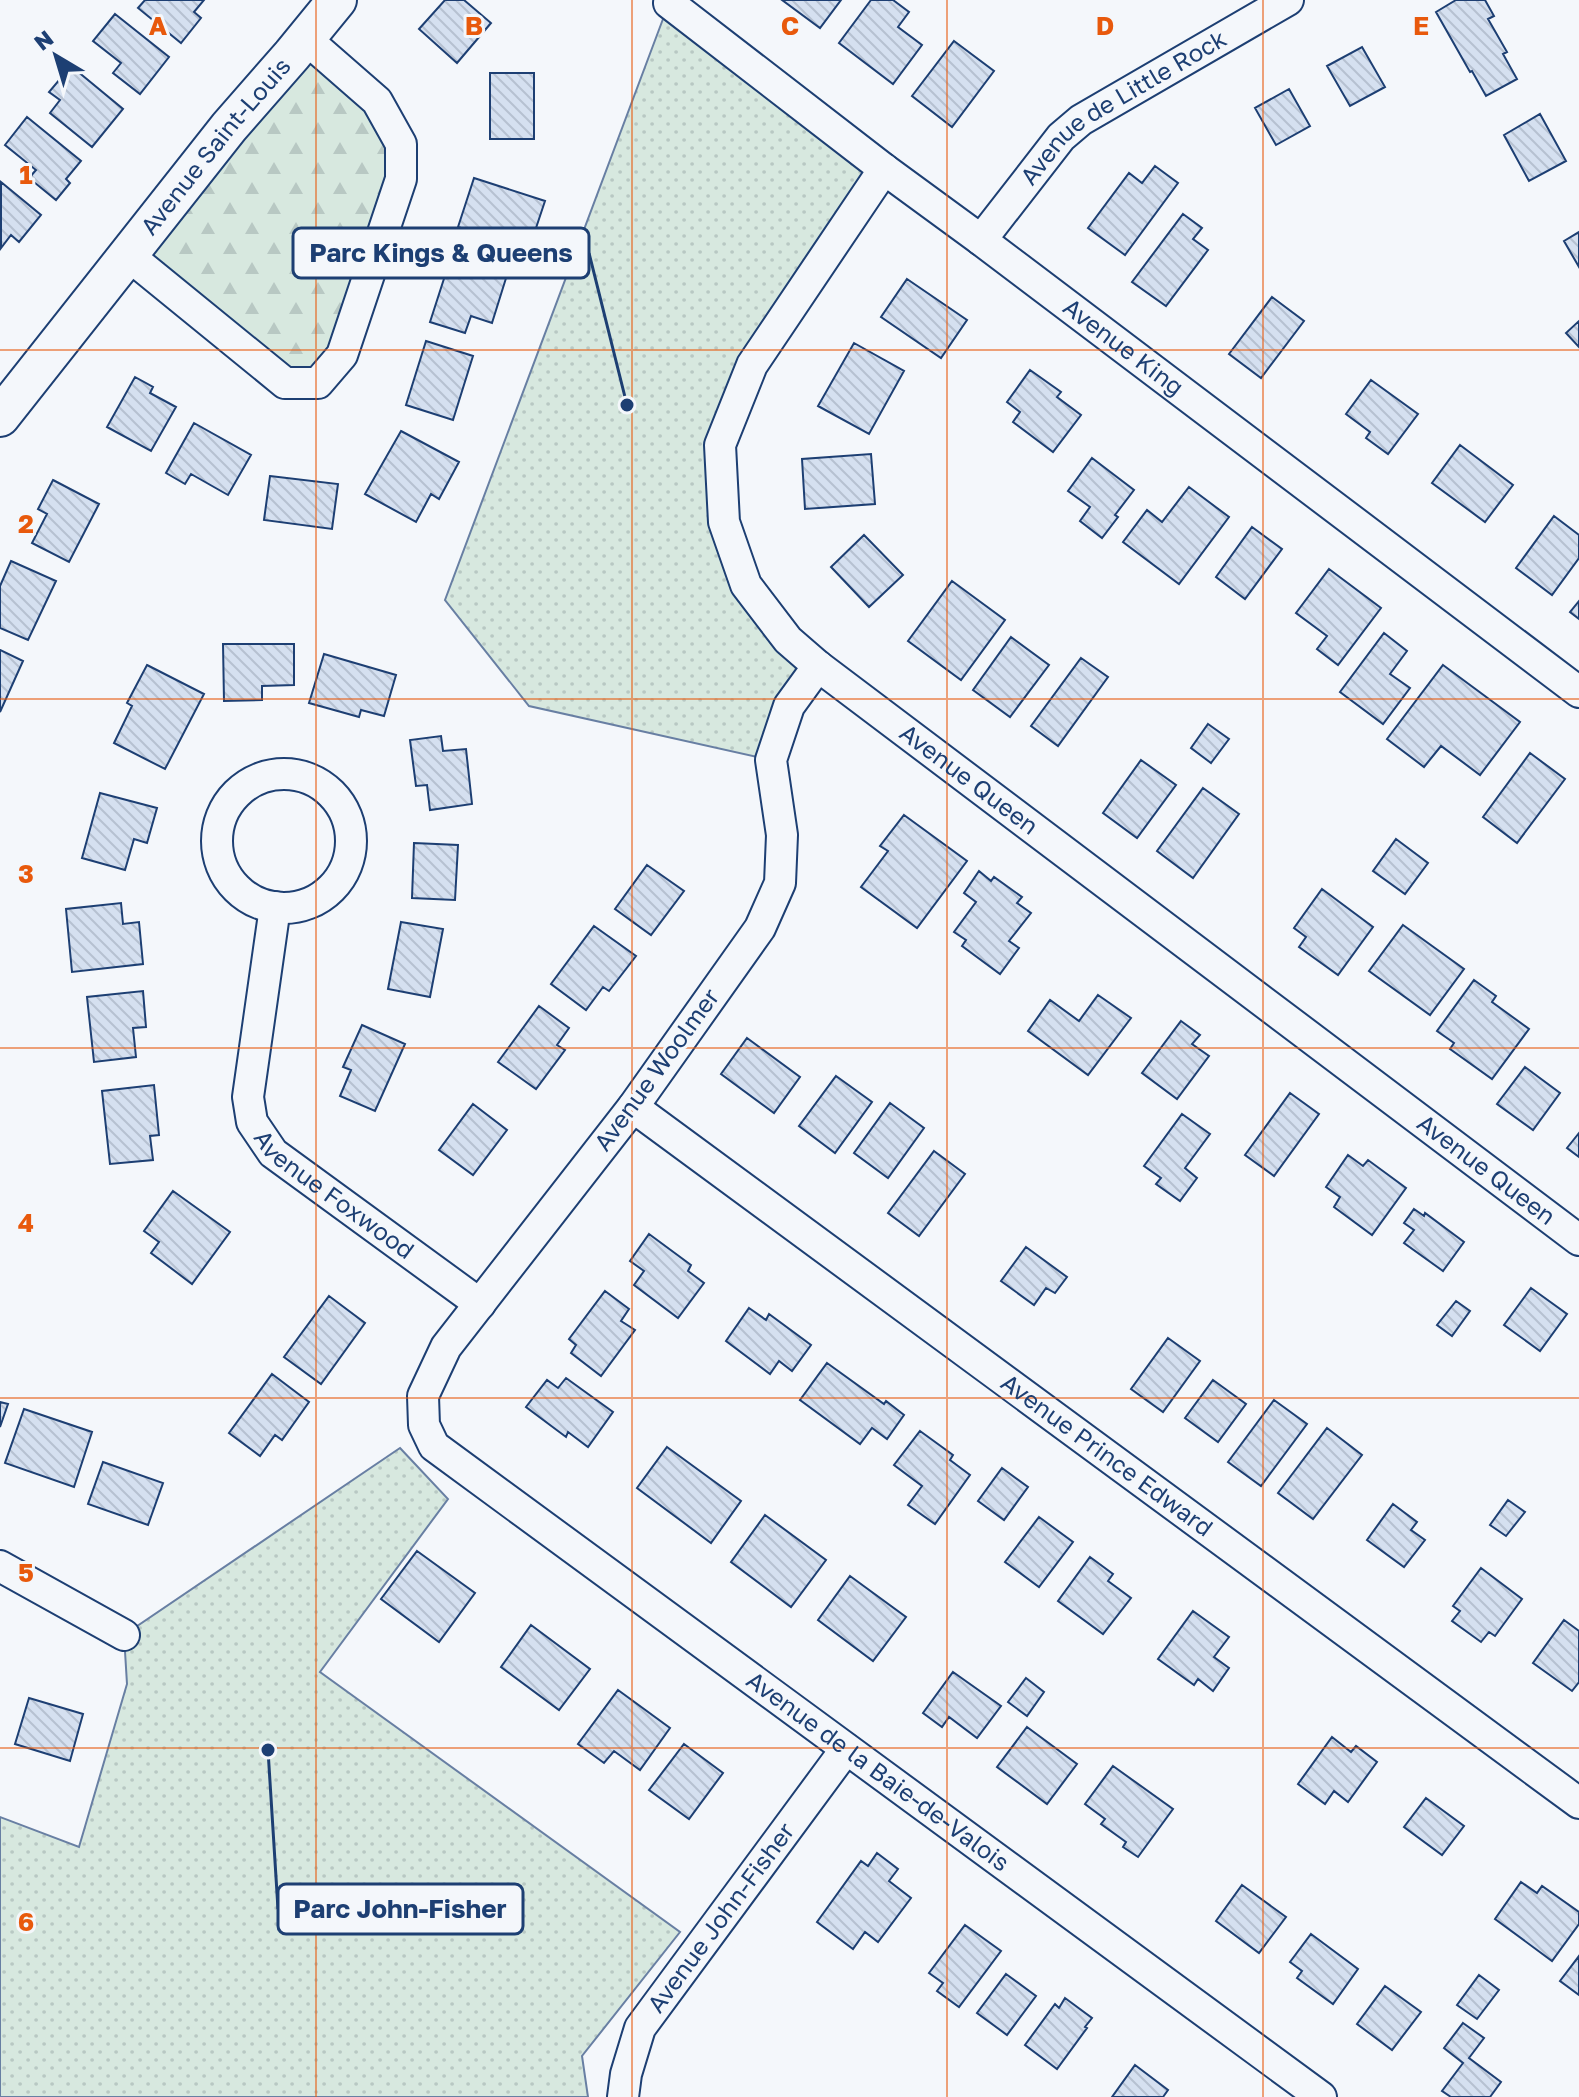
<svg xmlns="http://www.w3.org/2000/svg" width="1579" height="2097" font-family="'Golos Text',sans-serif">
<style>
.forest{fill:url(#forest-firs);stroke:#687fa3;stroke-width:2}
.park{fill:url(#park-dots);stroke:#687fa3;stroke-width:2}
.building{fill:url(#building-back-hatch);stroke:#1d3f73;stroke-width:2}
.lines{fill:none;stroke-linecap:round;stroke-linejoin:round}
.minor-casing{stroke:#1d3f73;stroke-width:34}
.tertiary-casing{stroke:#1d3f73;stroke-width:42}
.minor{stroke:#f4f7fb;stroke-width:30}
.tertiary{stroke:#f4f7fb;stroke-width:38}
.grid{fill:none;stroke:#e8590c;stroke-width:2;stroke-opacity:0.55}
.labels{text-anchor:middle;stroke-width:6;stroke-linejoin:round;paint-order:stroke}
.street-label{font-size:24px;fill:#1d3f73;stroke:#f4f7fb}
.grid-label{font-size:26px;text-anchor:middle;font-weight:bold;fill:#e8590c;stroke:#f4f7fb;stroke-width:6;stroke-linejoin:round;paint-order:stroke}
.leader{fill:none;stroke:#1d3f73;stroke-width:3}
.callout-dot{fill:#1d3f73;stroke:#f4f7fb;stroke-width:3}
.callout{fill:#f4f7fb;stroke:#1d3f73;stroke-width:3}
.callout-label{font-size:26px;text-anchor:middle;font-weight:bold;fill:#1d3f73}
</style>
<defs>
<pattern id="forest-firs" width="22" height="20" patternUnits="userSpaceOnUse" patternTransform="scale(2)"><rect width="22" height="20" fill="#d7e8df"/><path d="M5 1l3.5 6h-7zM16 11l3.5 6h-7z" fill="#b8c8c3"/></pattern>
<pattern id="park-dots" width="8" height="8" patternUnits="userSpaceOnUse" patternTransform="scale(2)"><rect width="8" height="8" fill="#d7e8df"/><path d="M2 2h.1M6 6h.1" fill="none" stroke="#b8c8c3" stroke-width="1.8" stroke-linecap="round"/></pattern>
<pattern id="building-back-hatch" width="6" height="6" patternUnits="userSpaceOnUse" patternTransform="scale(2)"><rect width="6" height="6" fill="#d5e0f0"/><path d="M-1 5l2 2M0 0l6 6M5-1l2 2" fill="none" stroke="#b6c1d1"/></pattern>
</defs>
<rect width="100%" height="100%" fill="#f4f7fb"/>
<path class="forest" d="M306 39 401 144 342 355 285 383 128 255Z"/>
<path class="park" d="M669 3 884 169 720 445 746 585 818 666 771 760 529 706 445 600Z
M400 1448 448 1499 320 1672 680 1932 582 2056 588 2097H0V1817L79 1847 127 1684 124 1635Z"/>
<path class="building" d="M145 0H204L194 12 201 18 181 43 138 8Z
M445 0H464L491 23 457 63 419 29Z
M782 0H841L820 28Z
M871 0H893L909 12 898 27 922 45 893 84 839 43Z
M1456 0H1485L1494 16 1488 19 1507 52 1503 54 1517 79 1486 96 1472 71 1470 72 1436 12Z
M115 14 169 57 140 94 113 73 121 63 93 41Z
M954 41 994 71 952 127 912 96Z
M1362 47 1385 87 1350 106 1327 66Z
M71 66 123 109 92 147 50 113 60 100 49 92Z
M490 73H534V139H490Z
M1289 89 1310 126 1276 145 1255 108Z
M1540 114 1566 161 1529 181 1504 135Z
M27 117 81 161 66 179 70 183 56 200 29 178 36 170 5 145Z
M1155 166 1178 183 1125 255 1088 228 1129 173 1142 183Z
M474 178 545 201 529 249 458 227Z
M1 182 41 215 19 242 11 235 1 248Z
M1183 214 1202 228 1193 239 1208 250 1166 306 1132 282Z
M1579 232V267L1564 241Z
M451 257 507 275 492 323 471 316 465 333 430 322Z
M907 279 967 320 941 358 881 317Z
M1272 297 1304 321 1261 378 1229 354Z
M1579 321V347L1566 333Z
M426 341 473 356 453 420 406 405Z
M854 343 904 371 869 434 818 406Z
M1030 370 1061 392 1057 397 1081 415 1053 452 1013 422 1020 412 1007 402Z
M135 377 153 387 150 393 176 407 151 451 107 427Z
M1371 380 1418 414 1388 454 1366 438 1370 432 1346 414Z
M194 423 251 455 228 495 191 474 185 484 166 473Z
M401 431 459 462 439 499 431 494 416 522 365 494Z
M1460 445 1513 485 1485 522 1432 483Z
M871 454 875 504 805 509 802 459Z
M1092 458 1134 490 1115 515 1118 517 1102 538 1080 521 1090 507 1068 491Z
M270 476 338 484 332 529 264 520Z
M53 480 99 504 69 562 32 543 47 514 38 509Z
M1189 487 1229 517 1179 584 1123 542 1147 510 1162 522Z
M1554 516 1579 535V558L1552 595 1516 568Z
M1252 527 1282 549 1245 599 1216 577Z
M864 535 903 575 869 607 831 567Z
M11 561 56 581 28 640 0 628V586Z
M1329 569 1381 608 1338 665 1317 649 1327 636 1296 613Z
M952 581 1005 620 961 680 908 641Z
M1579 601V619L1570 612Z
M1384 633 1407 651 1390 674 1410 688 1383 724 1340 692Z
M1011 637 1049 665 1010 717 973 690Z
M223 644H294V685L262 686V700L224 701Z
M0 650 23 661 0 712Z
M324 654 396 675 384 716 361 710 359 717 309 703Z
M1081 658 1108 677 1058 746 1031 726Z
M147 665 204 694 165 769 114 743 132 706 127 703Z
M1443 665 1520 722 1480 775 1441 746 1424 767 1387 739Z
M1208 724 1229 739 1211 763 1191 748Z
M441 736 443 751 466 749 472 804 430 810 427 785 416 786 410 740Z
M1530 753 1565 779 1517 843 1483 817Z
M1141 760 1176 785 1137 838 1103 813Z
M1203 788 1239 814 1193 878 1157 851Z
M100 793 157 808 147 843 134 839 125 870 82 858Z
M904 815 967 861 917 928 861 887 888 851 880 846Z
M1396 839 1428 863 1405 894 1373 871Z
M414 843 458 845 455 900 412 898Z
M647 865 684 891 651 935 615 909Z
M979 871 991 881 994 877 1022 897 1017 903 1031 913 1009 941 1019 948 1000 974 962 946 966 940 954 932 976 902 964 893Z
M1322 889 1373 927 1338 975 1299 947 1306 937 1294 928Z
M121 903 123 924 139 922 143 964 72 972 66 909Z
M401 922 443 929 430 997 388 989Z
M1403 925 1464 969 1430 1015 1369 971Z
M594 926 636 956 609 991 603 987 586 1010 551 984Z
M1474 980 1496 996 1492 1002 1529 1029 1492 1079 1450 1049 1454 1043 1437 1031Z
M143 991 146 1027 133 1028 136 1057 94 1062 87 997Z
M1098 995 1131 1018 1088 1075 1028 1031 1050 1000 1079 1021Z
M539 1006 569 1028 557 1045 565 1050 536 1089 498 1062Z
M1181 1021 1200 1035 1192 1044 1209 1056 1177 1099 1142 1073Z
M362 1025 405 1044 375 1111 340 1096 351 1070 343 1067Z
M747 1038 800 1077 774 1113 721 1074Z
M1525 1067 1560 1093 1533 1130 1497 1104Z
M836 1076 872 1102 835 1153 799 1126Z
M154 1085 159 1135 150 1136 153 1160 110 1164 102 1091Z
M1290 1093 1319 1114 1274 1176 1245 1155Z
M890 1103 924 1128 888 1178 854 1153Z
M473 1104 507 1130 473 1175 439 1150Z
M1182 1114 1210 1134 1185 1168 1197 1178 1180 1201 1156 1184 1161 1178 1144 1166Z
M1579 1133V1157L1567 1148Z
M934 1151 965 1174 919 1236 888 1213Z
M1348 1155 1363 1166 1368 1160 1406 1188 1372 1235 1334 1207 1340 1197 1326 1187Z
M173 1191 230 1232 192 1284 151 1253 159 1242 144 1231Z
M1414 1209 1424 1216 1425 1213 1464 1242 1443 1271 1404 1243 1414 1230 1404 1223Z
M649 1234 691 1265 688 1271 704 1283 678 1318 634 1285 644 1271 630 1261Z
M1026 1247 1067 1277 1055 1293 1046 1288 1034 1305 1001 1281Z
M1531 1288 1567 1314 1540 1351 1504 1325Z
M605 1291 629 1309 621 1321 635 1330 601 1376 571 1353 576 1345 569 1339Z
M329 1296 365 1323 321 1384 284 1357Z
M1456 1301 1470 1311 1452 1336 1437 1325Z
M749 1308 766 1320 769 1314 811 1345 792 1371 779 1361 770 1374 726 1341Z
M1168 1338 1200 1361 1163 1412 1131 1389Z
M827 1363 884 1404 886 1401 904 1415 887 1439 872 1428 860 1444 800 1400Z
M272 1374 309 1402 282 1440 275 1435 260 1456 229 1433Z
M566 1378 613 1412 588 1447 568 1432 566 1437 526 1407 547 1380 558 1388Z
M1213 1380 1246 1404 1218 1442 1185 1418Z
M1274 1400 1307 1424 1261 1486 1228 1462Z
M0 1402 8 1404 0 1427Z
M24 1409 92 1432 74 1487 5 1463Z
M1327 1428 1362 1455 1313 1519 1278 1493Z
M920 1431 953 1455 950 1460 970 1475 935 1524 908 1505 922 1486 894 1465Z
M667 1447 741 1501 711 1543 637 1488Z
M103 1462 163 1483 148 1525 88 1504Z
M1002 1468 1028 1487 1004 1520 978 1501Z
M1508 1500 1525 1512 1506 1536 1490 1525Z
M1393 1504 1417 1522 1411 1530 1425 1540 1404 1567 1367 1540Z
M765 1515 826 1560 791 1607 731 1562Z
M1039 1517 1073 1542 1039 1587 1005 1562Z
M417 1551 475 1593 439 1642 381 1599Z
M1090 1557 1113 1574 1108 1581 1131 1598 1103 1634 1058 1601Z
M1481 1568 1522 1599 1495 1636 1489 1632 1481 1642 1452 1621 1460 1611 1453 1606Z
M850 1576 906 1617 873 1661 818 1620Z
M1193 1611 1229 1637 1214 1657 1229 1668 1213 1691 1198 1679 1194 1685 1158 1659Z
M1564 1620 1579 1631V1682L1572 1691 1533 1663Z
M531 1625 590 1669 559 1710 501 1667Z
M953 1672 1001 1706 977 1738 949 1717 942 1727 923 1713Z
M1026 1678 1044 1692 1027 1716 1008 1702Z
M618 1690 670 1728 640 1770 614 1751 604 1763 578 1744Z
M29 1698 83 1714 70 1761 15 1744Z
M1027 1727 1077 1764 1047 1804 997 1767Z
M1332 1737 1351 1752 1356 1746 1377 1762 1348 1802 1334 1791 1325 1804 1298 1784Z
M684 1744 723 1773 689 1819 649 1790Z
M1113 1766 1173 1809 1138 1857 1123 1847 1126 1842 1101 1824 1105 1819 1085 1804Z
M1426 1798 1464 1826 1442 1855 1404 1827Z
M877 1853 898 1869 889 1881 911 1898 878 1942 865 1932 853 1949 817 1922 861 1861 868 1866Z
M1521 1882 1537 1893 1542 1886 1579 1912V1924L1552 1961 1495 1919Z
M1242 1885 1286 1917 1259 1953 1216 1921Z
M965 1925 1001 1951 959 2007 937 1991 943 1983 929 1973Z
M1311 1934 1358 1969 1333 2004 1297 1978 1302 1971 1290 1962Z
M1579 1956V1995L1560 1981Z
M1006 1974 1036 1996 1007 2035 977 2013Z
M1479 1975 1499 1990 1477 2019 1457 2005Z
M1385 1986 1421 2012 1392 2050 1357 2024Z
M1065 1998 1092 2018 1085 2027 1087 2028 1057 2069 1025 2045 1055 2004 1059 2008Z
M1463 2023 1484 2038 1469 2058 1501 2082 1490 2097H1451L1442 2091 1463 2063 1444 2048Z
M1135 2065 1168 2090 1163 2097H1112Z"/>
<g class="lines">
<defs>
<g id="minor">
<path id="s1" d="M669 3 884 169 981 240 1579 692"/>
<path id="s2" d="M884 169 752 365 720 445 724 522 746 585 788 640 818 666 1579 1240"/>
<path id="s3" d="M981 240 1061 137 1081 120 1288 0"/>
<path d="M128 255 285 383H318L342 355 401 179V144L377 101 306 39"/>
<path id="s4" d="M818 666 789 706 771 760 782 835 780 883 760 928 633 1107 446 1347 423 1396 424 1425 434 1446 1321 2097"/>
<circle cx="284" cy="841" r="67"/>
<path id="s5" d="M275 907 248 1097 252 1122 273 1153 480 1304"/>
<path id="s6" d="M633 1107 1579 1803"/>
<path d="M0 1566 124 1635"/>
<path id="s7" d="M623 2097 626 2074 640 2028 846 1749"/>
</g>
<g id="tertiary">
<path id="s8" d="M0 417 229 127 292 55 337 0"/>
</g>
</defs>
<use href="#minor" class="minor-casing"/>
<use href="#tertiary" class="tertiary-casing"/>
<use href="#minor" class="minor"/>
<use href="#tertiary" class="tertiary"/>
</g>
<path class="grid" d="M316 0V2097M632 0V2097M947 0V2097M1263 0V2097M0 350H1579M0 699H1579M0 1048H1579M0 1398H1579M0 1748H1579"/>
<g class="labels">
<g class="street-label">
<text dy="8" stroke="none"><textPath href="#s3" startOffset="198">Avenue de Little Rock</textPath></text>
<text dy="8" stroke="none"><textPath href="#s8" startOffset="346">Avenue Saint-Louis</textPath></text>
<text dy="8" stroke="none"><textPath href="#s1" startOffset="570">Avenue King</textPath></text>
<text dy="8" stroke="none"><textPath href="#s2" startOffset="764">Avenue Queen</textPath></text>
<text transform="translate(657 1070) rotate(-54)" y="8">Avenue Woolmer</text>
<text dy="8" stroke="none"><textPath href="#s2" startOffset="1412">Avenue Queen</textPath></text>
<text dy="8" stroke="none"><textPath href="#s5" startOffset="328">Avenue Foxwood</textPath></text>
<text dy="8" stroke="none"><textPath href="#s6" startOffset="588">Avenue Prince Edward</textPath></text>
<text dy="8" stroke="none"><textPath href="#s4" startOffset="1460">Avenue de la Baie-de-Valois</textPath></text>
<text dy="8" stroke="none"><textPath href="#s7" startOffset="208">Avenue John-Fisher</textPath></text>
</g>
</g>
<g class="grid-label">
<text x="158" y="35">A</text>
<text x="474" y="35">B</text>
<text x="790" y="35">C</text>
<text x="1105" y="35">D</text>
<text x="1421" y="35">E</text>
<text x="26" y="184">1</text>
<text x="26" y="533">2</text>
<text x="26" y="883">3</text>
<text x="26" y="1232">4</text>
<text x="26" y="1582">5</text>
<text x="26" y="1931">6</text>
</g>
<path class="leader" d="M627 405L589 253M268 1750L278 1909"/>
<g class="callout-dot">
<circle cx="627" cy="405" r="8"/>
<circle cx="268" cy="1750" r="8"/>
</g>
<g class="callout">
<rect x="293" y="228" width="296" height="50" rx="8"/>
<rect x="278" y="1884" width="245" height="50" rx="8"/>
</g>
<g class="callout-label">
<text x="441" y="262">Parc Kings &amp; Queens</text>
<text x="400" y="1918">Parc John-Fisher</text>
</g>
<g transform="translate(56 56) rotate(322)" stroke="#f4f7fb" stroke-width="6" paint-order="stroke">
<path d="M0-6L14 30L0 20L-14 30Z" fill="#1d3f73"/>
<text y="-12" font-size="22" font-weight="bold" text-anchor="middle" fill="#1d3f73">N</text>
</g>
</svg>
